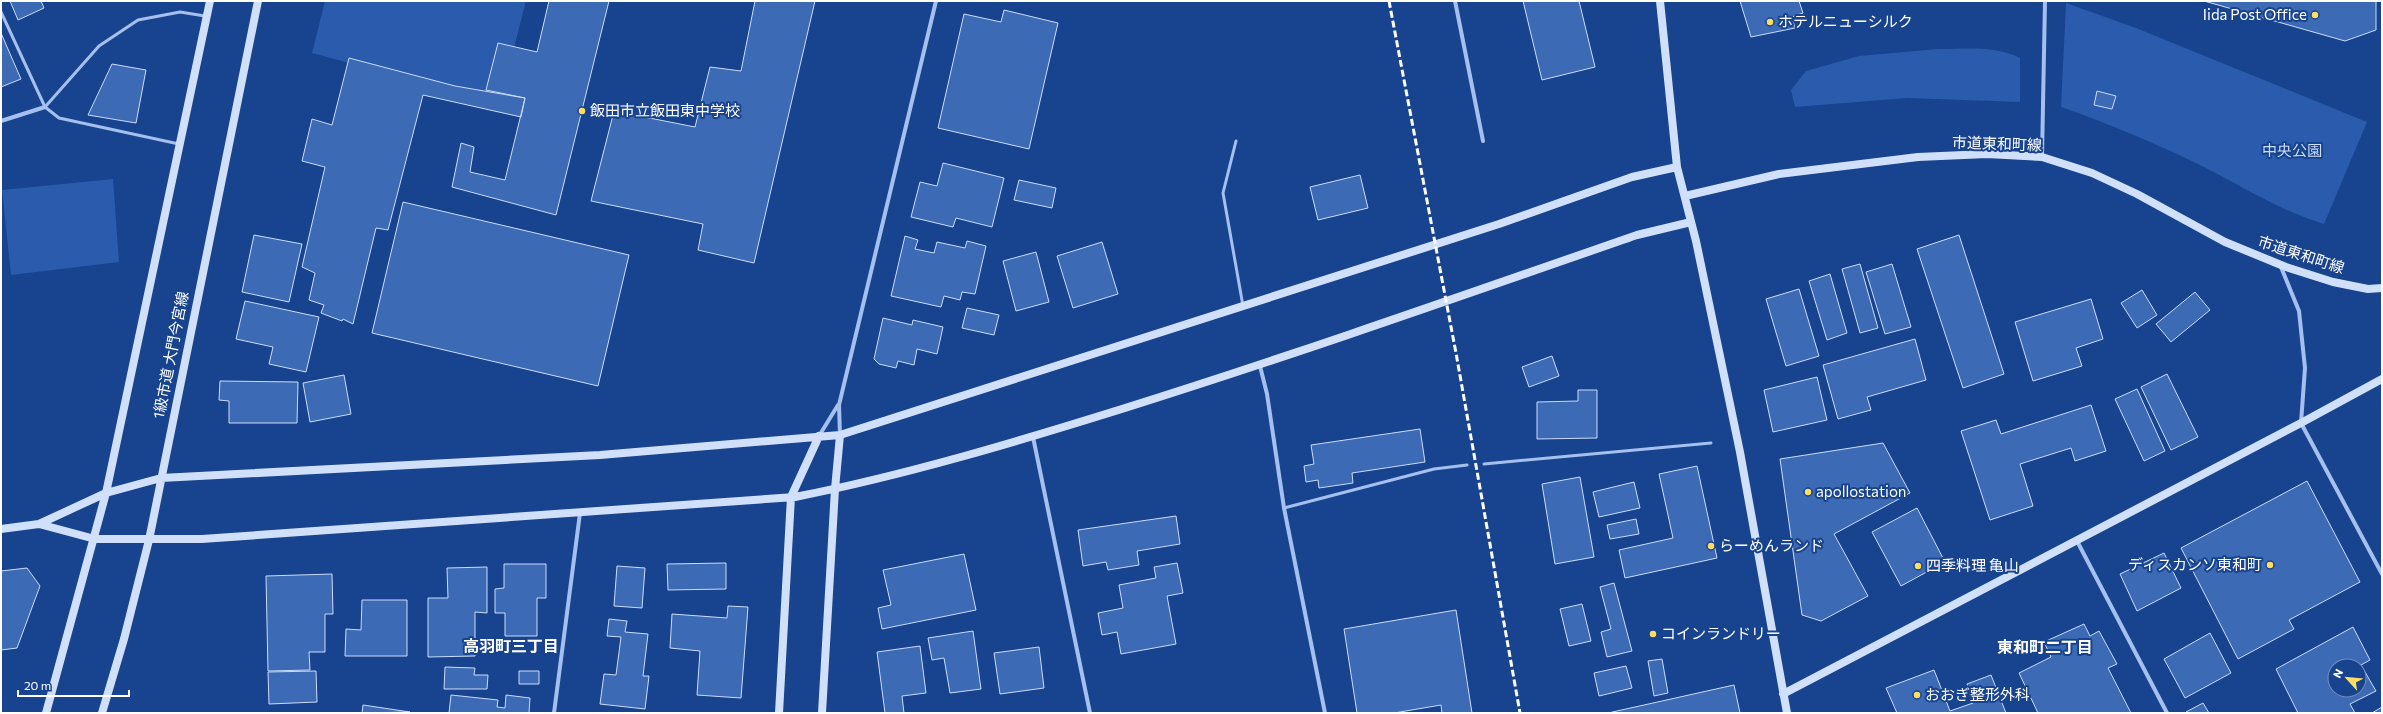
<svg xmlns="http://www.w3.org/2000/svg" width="2383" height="714" font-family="Commissioner,'Noto Sans JP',sans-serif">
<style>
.green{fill:#2a5bac}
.building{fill:#3c6ab4;stroke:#caddfb;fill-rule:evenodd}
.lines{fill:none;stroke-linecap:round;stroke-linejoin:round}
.lane{stroke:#a4c0ef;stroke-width:3}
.street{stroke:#a4c0ef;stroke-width:4}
.secondary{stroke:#d1e0fa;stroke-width:8}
.rail{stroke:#fff;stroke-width:3;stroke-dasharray:7 3;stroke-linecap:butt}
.poi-dot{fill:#ffdd62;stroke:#18438e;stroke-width:1.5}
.labels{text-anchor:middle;stroke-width:4;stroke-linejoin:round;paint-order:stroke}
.poi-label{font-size:15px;fill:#fff;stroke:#18438e;text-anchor:start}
.street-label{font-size:15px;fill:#fff;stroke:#18438e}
.park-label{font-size:15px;fill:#caddfb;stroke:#18438e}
.neighbourhood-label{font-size:16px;font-weight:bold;fill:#fff;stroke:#18438e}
</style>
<rect width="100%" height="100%" fill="#18438e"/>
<path class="green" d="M325 1H526L500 103 312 53Z
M2066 3 2136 28 2367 122 2324 224C2281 211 2243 187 2204 167 2157 144 2110 124 2061 107Z
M1938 49C1965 49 1995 45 2020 58V102L1907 98 1795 107 1791 90 1806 71 1859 56Z
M113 179 119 262 11 275 2 190Z"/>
<path class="building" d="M10 1H41L44 8 18 20Z
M549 1H609L556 215 452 187 461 143 474 147 470 172 505 180 525 98 486 90 498 43 537 52Z
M755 1H815L754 263 698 250 703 224 591 201 614 111 695 127 710 67 741 71Z
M1523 1H1579L1595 67 1542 80Z
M1740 1H1799L1803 13 1792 17 1795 28 1751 37Z
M2204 1H2376V30L2345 41Z
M1004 10 1058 23 1029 149 938 128 964 14 1001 22Z
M1 33 21 79 1 87Z
M349 58 455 86 525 98 521 117 423 95 388 230 376 228 353 324 343 319 342 321 321 313 324 305 309 300 315 273 302 267 325 167 302 161 312 119 332 125Z
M112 64 146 70 136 123 88 115Z
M2097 91 2116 96 2112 109 2094 105Z
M943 163 1004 178 992 227 956 218 953 227 911 217 920 182 937 186Z
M1360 175 1368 208 1318 220 1310 187Z
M1019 180 1056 188 1052 208 1014 200Z
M403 202 629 255 598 386 372 333Z
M254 235 302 244 289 302 242 292Z
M1959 235 2004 374 1963 388 1917 249Z
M905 236 918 240 915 249 934 253 937 242 965 248 967 241 986 246 975 294 962 292 960 300 944 296 941 307 891 296Z
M1102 242 1118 294 1073 308 1057 256Z
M1036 252 1049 302 1016 311 1003 261Z
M1860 264 1878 328 1860 333 1842 269Z
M1892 264 1911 327 1885 334 1866 272Z
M1830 274 1847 333 1827 340 1809 281Z
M1799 289 1819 356 1786 366 1766 299Z
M2142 290 2157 315 2137 328 2121 303Z
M2195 292 2210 310 2171 342 2156 324Z
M2091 299 2103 339 2076 348 2082 366 2033 381 2015 322Z
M245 301 319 317 306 372 269 364 273 347 236 339Z
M967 308 999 315 994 335 962 328Z
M883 318 912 325 913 320 943 327 937 354 917 349 914 365 898 361 896 368 879 364 874 359Z
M1915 339 1926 380 1867 397 1871 410 1838 419 1823 365Z
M1552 356 1559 376 1529 387 1522 367Z
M2167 374 2198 437 2171 450 2141 387Z
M344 375 351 414 310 422 303 383Z
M1817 377 1827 420 1773 432 1764 390Z
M220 381 298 382 297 423H229V401L219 400Z
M2137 389 2165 451 2144 461 2115 399Z
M1578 390H1597V438L1537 439V402L1578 401Z
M2091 405 2106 451 2075 461 2071 448 2020 464 2033 506 1990 520 1961 431 1996 420 2001 434Z
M1420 429 1425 462 1352 473 1353 483 1319 488 1318 480 1306 482 1304 466 1314 464 1311 445Z
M1883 443 1910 493 1834 534 1868 596 1821 621 1802 615 1780 459Z
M1697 466 1717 558 1625 578 1619 550 1673 538 1659 474Z
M1580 477 1594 557 1555 564 1542 484Z
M2307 481 2360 582 2289 620 2294 629 2238 659 2181 548Z
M1634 482 1640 508 1599 517 1593 492Z
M1917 508 1945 562 1901 586 1872 532Z
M1176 516 1180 544 1137 551 1139 565 1108 570 1106 562 1083 566 1078 530Z
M1636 519 1639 534 1610 539 1607 525Z
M2164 553 2181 588 2137 611 2120 574Z
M964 554 976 610 882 629 878 608 891 605 883 570Z
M726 563V589L668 590 667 564Z
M1177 563 1183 593 1167 596 1176 644 1121 654 1117 632 1102 635 1098 613 1123 608 1119 585 1156 578 1154 567Z
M504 564H546V598H537V636H505V613H495V589L504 588Z
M617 566 645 568 642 608 614 606Z
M487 567V613L475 612V656L428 657V598H448L447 568Z
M27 568 40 586 17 648 1 650V571Z
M332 574 333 614H325V652H309L310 670 268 671 266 576Z
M1614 583 1632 651 1607 657 1601 632 1611 629 1600 587Z
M362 600H407V656H345L346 629 361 630Z
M1582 604 1591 641 1569 646 1560 609Z
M728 606 748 607 741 698 697 695 700 651 670 648 672 614 727 618Z
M1456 610 1472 713H1442L1441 705 1394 713H1357L1344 629Z
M609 619 627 621 625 632 648 634 643 676H649L645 709 600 704 604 674 616 675 621 637 607 636Z
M2084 624 2090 636 2099 631 2117 664 2108 668 2131 713H2038L2019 673 2051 657 2044 642Z
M2353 627 2370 660 2361 665 2376 691 2350 704 2355 713H2298L2276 669ZM2335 666H2359V690H2335Z
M973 631 981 689 950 693 944 658 932 660 928 638Z
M2210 633 2231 673 2185 698 2164 659Z
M920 646 926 693 902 696 904 713H885L877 652Z
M1039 647 1044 688 1000 694 994 653Z
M1662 659 1668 693 1654 696 1648 661Z
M1626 666 1632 688 1599 696 1594 673Z
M445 667 475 668 474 675H488L487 689H444Z
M1934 670 1950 711 1973 703 1967 684 1991 675 2006 713H1897L1886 688Z
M316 671 317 702 269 704 268 672Z
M519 671H539V684H519Z
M1734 685 1740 713H1608Z
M451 695 498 700 497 707 505 708 506 695 530 698 529 713H442H449Z
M2203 703 2209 713H2186V712Z
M363 705 410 712 362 713Z
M2382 707V713H2372Z"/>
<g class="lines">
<path class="lane" d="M1 12 45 107 59 118 179 144
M45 107 99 46 138 20 180 12 205 16
M1236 141 1223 193 1243 306
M1484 464 1711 443
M1284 508 1434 469 1467 465"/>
<path class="street" d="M1455 1 1483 141
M1 121 45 107
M2042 157 2045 1
M2281 267 2299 311 2305 368 2301 423 2382 574
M1260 366 1267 394 1284 508 1325 713
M840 435 839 405 936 1
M819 436 838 405
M1033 437 1090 713
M2077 541 2167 713
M554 713 580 513"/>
<path class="secondary" d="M1660 1 1677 167 1696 241 1740 452 1787 713
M1685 196 1779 174 1918 157 1987 154 2042 157 2092 173 2137 194 2225 242 2286 267 2333 282 2368 289 2382 288
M39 524 95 539H202L795 497C906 475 1016 442 1125 408 1297 354 1467 294 1637 235L1691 222
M1 529 39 524 106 493 161 478 600 455 840 435 1499 224 1632 177 1677 167
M1783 694 2301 423 2382 379
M46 713 106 493 210 1
M102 713 124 639 149 540 258 1
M779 713 791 497 819 436
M822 713 835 489 840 435"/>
<path class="rail" d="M1389 1 1456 353 1520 713"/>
</g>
<g class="poi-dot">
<circle cx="2315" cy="15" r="4"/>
<circle cx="1770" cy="22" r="4"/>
<circle cx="582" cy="111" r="4"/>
<circle cx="1808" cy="492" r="4"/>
<circle cx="1711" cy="546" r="4"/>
<circle cx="2270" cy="565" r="4"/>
<circle cx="1918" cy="566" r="4"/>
<circle cx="1653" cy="634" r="4"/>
<circle cx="1917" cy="695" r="4"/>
</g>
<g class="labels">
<g class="poi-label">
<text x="2307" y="20" text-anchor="end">Iida Post Office</text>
<text x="1778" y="27">ホテルニューシルク</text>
<text x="590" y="116">飯田市立飯田東中学校</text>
<text x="1816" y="497">apollostation</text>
<text x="1719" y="551">らーめんランド</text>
<text x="2262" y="570" text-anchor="end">ディスカンソ東和町</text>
<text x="1926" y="571">四季料理 亀山</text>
<text x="1661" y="639">コインランドリー</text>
<text x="1925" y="700">おおぎ整形外科</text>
</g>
<g class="street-label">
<text transform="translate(1997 144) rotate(2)" y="5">市道東和町線</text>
<text transform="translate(2301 255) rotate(18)" y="5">市道東和町線</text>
<text transform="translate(171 355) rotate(-79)" y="5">1級市道 大門今宮線</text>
</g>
<g class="park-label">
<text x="2292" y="156">中央公園</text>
</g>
<g class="neighbourhood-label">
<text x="511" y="652">高羽町三丁目</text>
<text x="2045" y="653">東和町二丁目</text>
</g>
</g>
<rect width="2383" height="714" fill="none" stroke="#ffffff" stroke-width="4"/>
<g transform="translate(2347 678) rotate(297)"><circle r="19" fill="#18438e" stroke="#748ebb"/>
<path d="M0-3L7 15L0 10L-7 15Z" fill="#ffdd62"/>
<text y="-6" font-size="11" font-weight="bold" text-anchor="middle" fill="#ffffff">N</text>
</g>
<path d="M18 690v6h111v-6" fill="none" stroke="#ffffff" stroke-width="2"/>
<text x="24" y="690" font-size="12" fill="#ffffff" stroke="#18438e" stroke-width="3" paint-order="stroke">20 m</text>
</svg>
